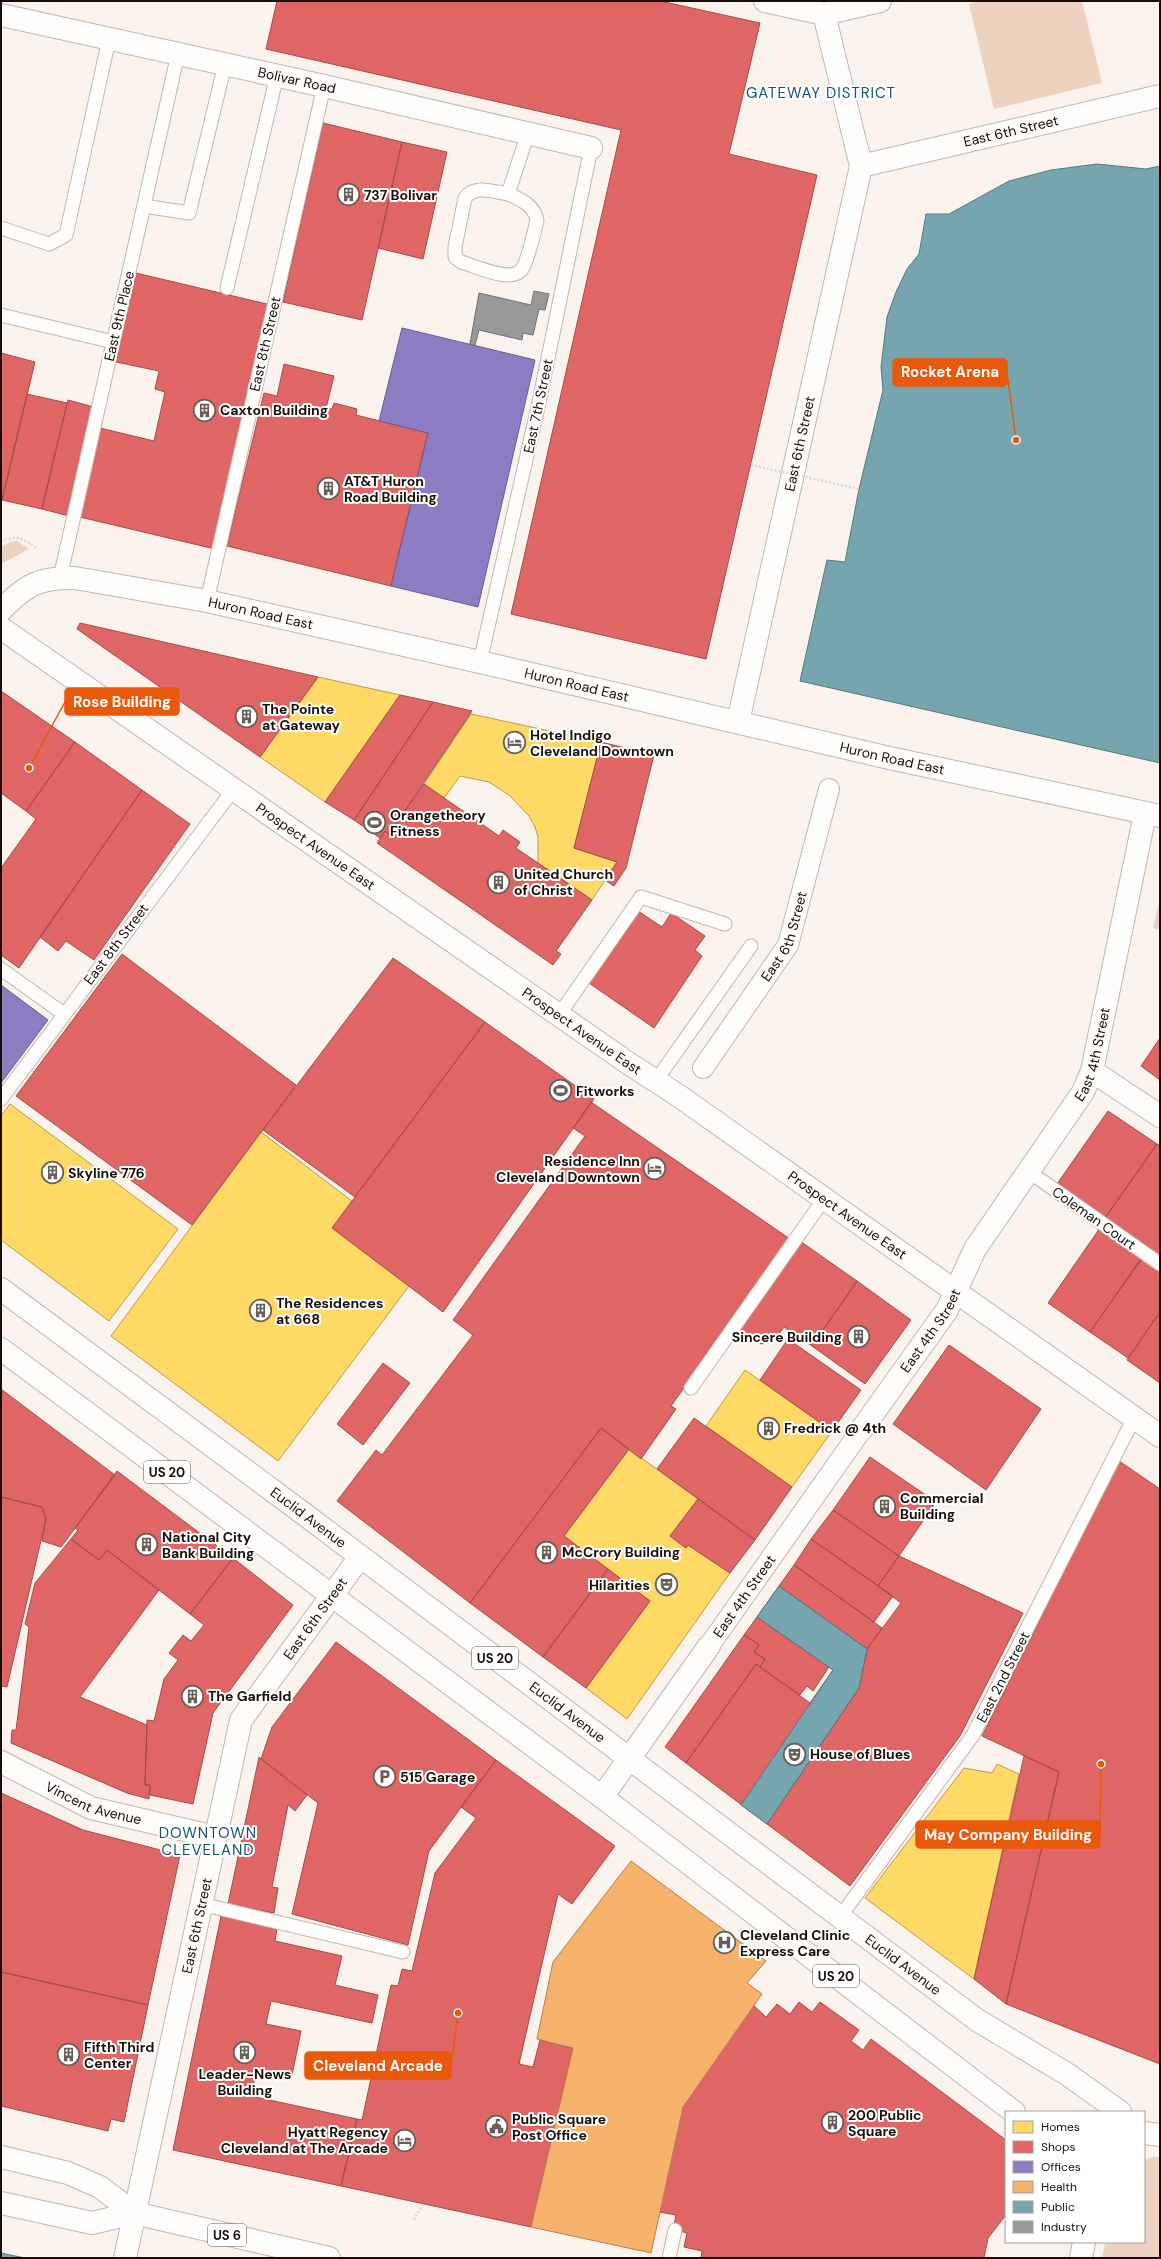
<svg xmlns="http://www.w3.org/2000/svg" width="1161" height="2259" font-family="'DM Sans',sans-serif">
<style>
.green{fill:#edd3bf}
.homes{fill:#ffd966;stroke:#ba9c4a}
.shops{fill:#e06666;stroke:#a44c4a}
.offices{fill:#8e7cc3;stroke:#6b5b8b}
.health{fill:#f6b26b;stroke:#b3814d}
.public{fill:#76a5af;stroke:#5a787d}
.industry{fill:#999;stroke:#726f6d}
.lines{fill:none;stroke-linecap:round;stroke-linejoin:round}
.service-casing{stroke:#c0b7b0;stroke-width:15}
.pedestrian-casing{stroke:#c0b7b0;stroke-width:22}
.minor-casing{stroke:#c0b7b0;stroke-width:24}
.tertiary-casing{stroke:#c0b7b0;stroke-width:24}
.primary-casing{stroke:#c0b7b0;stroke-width:24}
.path{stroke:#dad8d7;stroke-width:2.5;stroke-dasharray:2 2;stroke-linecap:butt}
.service{stroke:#fefdfc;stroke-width:13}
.pedestrian{stroke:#fefdfc;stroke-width:20}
.minor{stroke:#fefdfc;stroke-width:22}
.tertiary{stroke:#fefdfc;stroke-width:22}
.primary{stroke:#fefdfc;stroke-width:22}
.path-bridge{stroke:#dad8d7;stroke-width:2.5;stroke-dasharray:2 2;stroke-linecap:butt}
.labels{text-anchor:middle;stroke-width:4;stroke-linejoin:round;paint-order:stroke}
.shield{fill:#fff;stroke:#5d5651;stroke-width:1}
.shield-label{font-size:13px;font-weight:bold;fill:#180e07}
.street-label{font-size:14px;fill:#180e07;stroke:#fff}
.poi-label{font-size:14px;font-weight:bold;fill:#180e07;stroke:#fff;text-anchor:start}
.neighbourhood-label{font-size:15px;letter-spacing:1px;fill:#145271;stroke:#fff}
.leader{fill:none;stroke:#e8590c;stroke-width:1.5}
.callout-dot{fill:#e8590c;stroke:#fff;stroke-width:1.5}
.callout{fill:#e8590c;stroke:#e8590c;stroke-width:1.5}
.callout-label{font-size:15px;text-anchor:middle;font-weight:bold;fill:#fff}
</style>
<rect width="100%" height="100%" fill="#f9f2ed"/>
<path class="green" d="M980 1H1082L1102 83 994 109 969 4Z
M17 541 29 549 1 564V547L11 542Z
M1160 899V930L1153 928Z
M1153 2157H1160V2258H1102L1105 2242H1144V2160Z"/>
<path class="homes" d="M318 677 400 695 325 802 260 757Z
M471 714 601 742 574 848 617 862 592 900 538 863V837L535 827 529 816 509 795 489 782 460 776 444 798 424 784Z
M10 1104 178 1229 109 1321 1 1240V1116Z
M261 1132 352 1201 332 1228 409 1286 278 1461 111 1336Z
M745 1370 832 1431 792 1487 706 1426Z
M629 1449 698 1499 670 1536 686 1548 688 1545 730 1573 627 1719 586 1688 650 1601 564 1536Z
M997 1764 1019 1774 974 1979 865 1898 964 1768 992 1773Z"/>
<path class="shops" d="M277 1H660L760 23 729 154 817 175 706 659 511 614 621 130 266 49Z
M323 123 402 142 362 320 283 302Z
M402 142 447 152 423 259 378 248Z
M136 273 271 305 215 549 80 517 100 428 154 441 165 392 155 389 159 371 116 362Z
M1 353 35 362 2 500H1Z
M284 364 334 376 326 408 332 409 334 403 357 409 356 415 428 433 391 586 227 546 264 393 277 396Z
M27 394 67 403 42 509 2 500Z
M68 400 94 407 69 516 42 509Z
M80 623 318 677 260 757 77 629Z
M1 691 75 742 26 811 1 793Z
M400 695 433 702 354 820 325 802Z
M433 702 472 711 389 834 385 831 380 838 354 820Z
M75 742 142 790 19 968 1 955V868L36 819 26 811Z
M601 742 654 755 626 868 614 886 605 880 617 862 574 848Z
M424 784 499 836 503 830 520 842 516 848 592 900 556 951 561 954 553 965 377 843 385 831 389 834Z
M142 790 190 824 94 960 66 941 58 951 40 937Z
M638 911 662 927 671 913 705 936 695 950 702 956 654 1028 589 983Z
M122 954 296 1085 192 1225 16 1096Z
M393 958 485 1022 355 1197 263 1130Z
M485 1022 594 1099 443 1312 332 1228Z
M1160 1038V1080L1141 1066Z
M591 1102 790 1239 671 1406 676 1409 641 1459 601 1428 470 1603 337 1501 376 1450 382 1455 473 1335 453 1320 585 1136 573 1128Z
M1108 1111 1157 1144 1105 1218 1057 1184Z
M1157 1144 1160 1146V1256L1105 1218Z
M1100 1228 1142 1258 1090 1332 1048 1303Z
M800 1241 857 1281 812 1346 784 1327 774 1341 761 1344 739 1328Z
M1143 1256 1160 1268V1312L1128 1358 1090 1332Z
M857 1281 911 1320 865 1384 812 1346Z
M1160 1312V1383L1127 1360Z
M788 1339 861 1390 832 1431 760 1380Z
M949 1345 1041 1409 986 1490 893 1424Z
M383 1363 410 1383 363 1445 337 1424Z
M1 1389 115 1475 61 1547 42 1541 46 1519 42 1507 1 1497Z
M694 1418 792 1487 755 1540 657 1469Z
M601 1428 629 1449 564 1536 608 1569 543 1657 470 1603Z
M870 1457 936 1502 899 1556 833 1510Z
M1119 1461 1160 1489V2064L1006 2004 1059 1772 982 1736Z
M117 1471 233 1558 190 1614 107 1550 99 1560 71 1539 78 1530 75 1528Z
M1 1497 42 1507 46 1519 7 1687 1 1686Z
M698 1499 755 1540 730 1573 688 1545 686 1548 670 1536Z
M833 1510 899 1556 878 1586 811 1539Z
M71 1539 99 1560 107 1550 159 1590 80 1697 147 1725 145 1785H150L149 1799 127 1793 11 1743 12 1730H16L29 1627 25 1624 35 1583Z
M811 1539 893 1596 874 1622 794 1565Z
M899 1556 1023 1613 960 1736 850 1886 767 1824 859 1688 867 1649 901 1603 878 1586Z
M233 1558 293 1605 213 1713 193 1804 150 1795V1785H145L147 1720 154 1721 164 1679 178 1660 169 1653 183 1635 191 1641 204 1625 190 1614Z
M794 1565 882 1628 867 1649 779 1586Z
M608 1569 650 1601 586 1688 543 1657Z
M779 1586 867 1649 859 1688 757 1617Z
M757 1617 829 1667 813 1691 807 1686 800 1695 760 1667 765 1659 754 1652 759 1645 744 1635Z
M744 1635 759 1645 754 1652 765 1659 760 1667 756 1664 686 1763 665 1747Z
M336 1642 496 1760 429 1851 408 1945 292 1914 318 1803 261 1759 272 1727Z
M756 1664 810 1703 833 1670 859 1688 767 1824 686 1763Z
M1024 1756 1059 1772 1006 2004 974 1979Z
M259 1757 307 1795 295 1811 288 1805 272 1887 278 1888 274 1913 228 1904Z
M496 1760 615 1846 572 1904 558 1894 519 2064 533 2067 540 2040 573 2048 531 2227 341 2186 357 2119 362 2120 391 1985 398 1986 402 1969 412 1971 435 1873 476 1818 461 1807Z
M1 1793 83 1830 180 1855 148 2005 1 1972Z
M221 1916 277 1928 275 1941 342 1956 335 1985 378 1995 372 2023 271 2001 266 2024 301 2031 291 2080 256 2072 251 2096 357 2119 341 2186 173 2150Z
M1 1972 148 2005 124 2122 111 2119 108 2131 1 2106Z
M799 2002 812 2012 820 2002 859 2030 851 2041 863 2050 871 2039 1006 2140V2215L988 2238 984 2258H701L702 2251 684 2247 687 2233 673 2229 676 2215 659 2212 683 2107 753 2005 766 2017 777 2004 790 2014Z"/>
<path class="offices" d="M402 328 535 360 478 607 391 586 428 433 379 421Z
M1 985 48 1020 1 1083Z"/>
<path class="health" d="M631 1861 766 1961 747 1983 762 1994 683 2107 651 2253 531 2227 573 2048 537 2039 553 1962Z"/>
<path class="public" d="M1097 164 1146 169 1160 166V763L800 681 827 560 845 562 859 489 883 390 881 367 887 317 896 292 907 269 919 254 926 214H949L1009 181 1051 170Z
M779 1586 867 1649 859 1688 767 1824 741 1805 833 1670 757 1617Z
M1 2253 25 2258H1Z"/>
<path class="industry" d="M534 291 549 294 545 310 539 309 533 335 523 333 522 340 479 330 475 345 470 344 479 293 531 305Z"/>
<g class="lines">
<defs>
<path id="service" d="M508 194C494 192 475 184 465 198L455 247V257L461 262C476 266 512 284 522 269 528 261 534 232 537 221 535 206 521 199 508 194L528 133
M144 206 189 213 225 64
M1 228 49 244 66 235 109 39
M227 288 277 75
M1 315 113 342
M60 578 178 54
M207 601 324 86
M480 662 538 407 591 148
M1 969 64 1014
M559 1015 641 897 725 924
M655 1082 751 946
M1 1099 233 790
M1028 1171 1160 1264
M691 1388 824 1199
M201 1904 403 1952
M840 1917 973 1735 1134 1418
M669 2258 675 2230"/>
<g id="pedestrian">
<path id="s1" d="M703 1068 788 945 829 789"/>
<path id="s2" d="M709 1646 862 1429"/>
</g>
<g id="minor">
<path d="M765 1 824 14 880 1"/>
<path id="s3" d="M1 15 324 86 591 148"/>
<path id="s4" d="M861 166 1160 96"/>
<path id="s5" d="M738 722 861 166 824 14"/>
<path d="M1092 1071 1160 1116"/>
<path id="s6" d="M862 1429 947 1310 975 1249 1083 1092 1092 1071 1145 814"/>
<path id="s7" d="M1 1762 91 1808 215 1837"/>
<path d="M602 1797 709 1646"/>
<path id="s8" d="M125 2258 241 1720 360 1557"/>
</g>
<g id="tertiary">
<path id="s9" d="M1 610C26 585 39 577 75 578L207 601 480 662 885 757 1160 816"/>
<path id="s10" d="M1 628 628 1063 679 1096 1160 1436"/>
</g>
<g id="primary">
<path id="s11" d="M1 1289 296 1508 977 2020 1067 2074 1120 2112"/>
<path d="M1 1349 602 1797 1014 2112"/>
<path d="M1144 2133 1160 2135"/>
<path d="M1 2157 68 2173 100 2187 134 2213 329 2258"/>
<path d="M1 2203 92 2223 134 2213"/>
<path d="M1081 2258 1084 2242"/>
</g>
</defs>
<use href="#service" class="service-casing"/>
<use href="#pedestrian" class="pedestrian-casing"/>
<use href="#minor" class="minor-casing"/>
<use href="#tertiary" class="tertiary-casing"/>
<use href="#primary" class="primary-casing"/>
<path class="path" d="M1 541C17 535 24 538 37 549
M1144 2167 1160 2169
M1144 2171 1160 2195
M414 2220 423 2203
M1116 2258 1120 2242
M1140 2258 1150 2235 1160 2225
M1157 2258 1160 2246"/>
<use href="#service" class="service"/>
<use href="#pedestrian" class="pedestrian"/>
<use href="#minor" class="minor"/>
<use href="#tertiary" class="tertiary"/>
<use href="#primary" class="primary"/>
<path class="path-bridge" d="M751 465 859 489"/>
</g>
<defs>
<symbol id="building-ring" viewBox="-11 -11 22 22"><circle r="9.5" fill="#fff" stroke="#675e58" stroke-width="1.5"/><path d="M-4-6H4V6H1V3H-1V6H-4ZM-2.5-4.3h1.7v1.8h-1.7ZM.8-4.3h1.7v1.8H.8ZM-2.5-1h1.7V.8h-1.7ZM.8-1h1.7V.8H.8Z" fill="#675e58"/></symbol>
<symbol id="hotel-ring" viewBox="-11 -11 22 22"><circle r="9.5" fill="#fff" stroke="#675e58" stroke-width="1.5"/><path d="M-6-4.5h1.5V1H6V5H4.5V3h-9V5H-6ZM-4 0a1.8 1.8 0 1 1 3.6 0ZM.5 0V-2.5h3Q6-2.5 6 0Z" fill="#675e58"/></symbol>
<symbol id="stadium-ring" viewBox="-11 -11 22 22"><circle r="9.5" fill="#fff" stroke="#675e58" stroke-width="1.5"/><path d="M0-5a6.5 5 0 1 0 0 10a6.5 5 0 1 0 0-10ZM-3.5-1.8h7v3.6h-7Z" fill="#675e58"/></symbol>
<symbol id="theatre-ring" viewBox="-11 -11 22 22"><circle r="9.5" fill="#fff" stroke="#675e58" stroke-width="1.5"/><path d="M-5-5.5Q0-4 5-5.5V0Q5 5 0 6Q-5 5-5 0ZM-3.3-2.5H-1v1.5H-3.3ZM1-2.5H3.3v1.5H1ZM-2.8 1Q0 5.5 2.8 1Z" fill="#675e58"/></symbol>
<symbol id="parking-ring" viewBox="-11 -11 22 22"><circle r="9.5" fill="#fff" stroke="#675e58" stroke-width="1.5"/><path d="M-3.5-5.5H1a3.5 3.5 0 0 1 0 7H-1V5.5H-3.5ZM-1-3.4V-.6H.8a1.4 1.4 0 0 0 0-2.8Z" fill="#675e58"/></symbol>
<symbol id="hospital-ring" viewBox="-11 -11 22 22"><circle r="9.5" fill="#fff" stroke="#675e58" stroke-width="1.5"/><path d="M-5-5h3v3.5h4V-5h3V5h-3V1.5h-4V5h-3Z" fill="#675e58"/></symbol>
<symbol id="civic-ring" viewBox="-11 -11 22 22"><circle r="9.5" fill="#fff" stroke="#675e58" stroke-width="1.5"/><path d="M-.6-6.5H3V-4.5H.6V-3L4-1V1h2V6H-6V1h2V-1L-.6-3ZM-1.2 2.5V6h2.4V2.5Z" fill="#675e58"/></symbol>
</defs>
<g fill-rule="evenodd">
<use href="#building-ring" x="336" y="182" width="25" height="25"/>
<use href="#building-ring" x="192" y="398" width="25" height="25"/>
<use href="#building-ring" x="316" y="476" width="25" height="25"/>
<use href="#building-ring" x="234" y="704" width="25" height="25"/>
<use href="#hotel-ring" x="502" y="730" width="25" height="25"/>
<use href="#stadium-ring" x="362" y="810" width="25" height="25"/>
<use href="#building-ring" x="486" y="870" width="25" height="25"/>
<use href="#stadium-ring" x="548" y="1078" width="25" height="25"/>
<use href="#hotel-ring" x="642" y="1156" width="25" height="25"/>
<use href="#building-ring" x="40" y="1160" width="25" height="25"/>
<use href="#building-ring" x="248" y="1298" width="25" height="25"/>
<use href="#building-ring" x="846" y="1324" width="25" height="25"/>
<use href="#building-ring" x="756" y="1416" width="25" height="25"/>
<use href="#building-ring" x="872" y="1494" width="25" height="25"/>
<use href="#building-ring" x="134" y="1532" width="25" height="25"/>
<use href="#building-ring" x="534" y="1540" width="25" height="25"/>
<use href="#theatre-ring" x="654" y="1572" width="25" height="25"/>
<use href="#building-ring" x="180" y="1684" width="25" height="25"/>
<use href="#theatre-ring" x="782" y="1742" width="25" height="25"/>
<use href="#parking-ring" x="372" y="1764" width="25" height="25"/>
<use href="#hospital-ring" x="712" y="1930" width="25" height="25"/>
<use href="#building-ring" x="232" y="2040" width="25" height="25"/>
<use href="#building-ring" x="56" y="2042" width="25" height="25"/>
<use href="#building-ring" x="820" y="2110" width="25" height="25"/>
<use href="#civic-ring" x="484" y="2114" width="25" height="25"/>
<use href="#hotel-ring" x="392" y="2128" width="25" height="25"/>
</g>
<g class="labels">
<g class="shield">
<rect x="144" y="1461" width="46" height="22" rx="3"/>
<rect x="472" y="1647" width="46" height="22" rx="3"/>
<rect x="813" y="1965" width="46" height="22" rx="3"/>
<rect x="208" y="2224" width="38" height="22" rx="3"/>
</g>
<g class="shield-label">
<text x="167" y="1477">US 20</text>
<text x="495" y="1663">US 20</text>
<text x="836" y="1981">US 20</text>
<text x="227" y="2240">US 6</text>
</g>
<g class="street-label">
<text dy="5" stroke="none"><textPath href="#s3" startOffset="303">Bolivar Road</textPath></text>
<text dy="5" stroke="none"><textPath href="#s4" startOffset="154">East 6th Street</textPath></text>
<text transform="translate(119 316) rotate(-77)" y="5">East 9th Place</text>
<text transform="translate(265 344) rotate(-77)" y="5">East 8th Street</text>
<text transform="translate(538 406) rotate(-78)" y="5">East 7th Street</text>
<text dy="5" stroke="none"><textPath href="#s5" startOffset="285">East 6th Street</textPath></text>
<text dy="5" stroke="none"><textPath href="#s9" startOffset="273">Huron Road East</textPath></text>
<text dy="5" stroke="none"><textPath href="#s9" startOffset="597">Huron Road East</textPath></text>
<text dy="5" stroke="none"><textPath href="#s9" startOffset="921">Huron Road East</textPath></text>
<text dy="5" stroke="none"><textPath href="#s10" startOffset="383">Prospect Avenue East</textPath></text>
<text dy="5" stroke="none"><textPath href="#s1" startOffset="156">East 6th Street</textPath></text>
<text transform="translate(116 944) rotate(-53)" y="5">East 8th Street</text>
<text dy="5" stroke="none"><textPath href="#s10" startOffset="707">Prospect Avenue East</textPath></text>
<text dy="5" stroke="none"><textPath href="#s6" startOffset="443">East 4th Street</textPath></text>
<text dy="5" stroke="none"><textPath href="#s10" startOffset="1030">Prospect Avenue East</textPath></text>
<text transform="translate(1094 1218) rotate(35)" y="5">Coleman Court</text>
<text dy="5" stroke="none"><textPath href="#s6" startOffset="120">East 4th Street</textPath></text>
<text dy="5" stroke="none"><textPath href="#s11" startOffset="383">Euclid Avenue</textPath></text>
<text dy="5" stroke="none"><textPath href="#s2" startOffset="61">East 4th Street</textPath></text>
<text dy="5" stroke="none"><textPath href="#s8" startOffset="676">East 6th Street</textPath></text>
<text transform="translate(1003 1677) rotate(-63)" y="5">East 2nd Street</text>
<text dy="5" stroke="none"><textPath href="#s11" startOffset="707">Euclid Avenue</textPath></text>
<text dy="5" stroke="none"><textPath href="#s7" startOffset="102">Vincent Avenue</textPath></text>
<text dy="5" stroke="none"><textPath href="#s8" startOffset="340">East 6th Street</textPath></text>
<text dy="5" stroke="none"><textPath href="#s11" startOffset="1127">Euclid Avenue</textPath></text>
</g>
<g class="poi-label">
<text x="364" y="200">737 Bolivar</text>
<text x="220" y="415">Caxton Building</text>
<text x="344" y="486">AT&amp;T Huron<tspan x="344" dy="16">Road Building</tspan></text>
<text x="262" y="714">The Pointe<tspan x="262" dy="16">at Gateway</tspan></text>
<text x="530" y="740">Hotel Indigo<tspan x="530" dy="16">Cleveland Downtown</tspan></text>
<text x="390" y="820">Orangetheory<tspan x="390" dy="16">Fitness</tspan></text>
<text x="514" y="879">United Church<tspan x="514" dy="16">of Christ</tspan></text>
<text x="576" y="1096">Fitworks</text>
<text x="640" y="1166" text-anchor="end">Residence Inn<tspan x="640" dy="16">Cleveland Downtown</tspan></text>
<text x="68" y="1178">Skyline 776</text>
<text x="276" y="1308">The Residences<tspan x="276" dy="16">at 668</tspan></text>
<text x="842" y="1342" text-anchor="end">Sincere Building</text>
<text x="784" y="1433">Fredrick @ 4th</text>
<text x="900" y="1503">Commercial<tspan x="900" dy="16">Building</tspan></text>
<text x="162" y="1542">National City<tspan x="162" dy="16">Bank Building</tspan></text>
<text x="562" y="1557">McCrory Building</text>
<text x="650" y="1590" text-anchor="end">Hilarities</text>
<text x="208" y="1701">The Garfield</text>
<text x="810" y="1759">House of Blues</text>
<text x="400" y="1782">515 Garage</text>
<text x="740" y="1940">Cleveland Clinic<tspan x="740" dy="16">Express Care</tspan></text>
<text x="84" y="2052">Fifth Third<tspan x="84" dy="16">Center</tspan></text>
<text x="245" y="2079" text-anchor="middle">Leader-News<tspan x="245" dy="16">Building</tspan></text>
<text x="848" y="2120">200 Public<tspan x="848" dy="16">Square</tspan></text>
<text x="512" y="2124">Public Square<tspan x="512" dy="16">Post Office</tspan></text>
<text x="388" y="2137" text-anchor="end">Hyatt Regency<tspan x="388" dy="16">Cleveland at The Arcade</tspan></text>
</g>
<g class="neighbourhood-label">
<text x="821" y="98">GATEWAY DISTRICT</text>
<text x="208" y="1838">DOWNTOWN<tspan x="208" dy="17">CLEVELAND</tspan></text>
</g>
</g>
<path class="leader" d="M1016 440L1007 372M29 768L65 702M1101 1764L1100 1835M458 2013L451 2065"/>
<g class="callout-dot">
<circle cx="1016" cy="440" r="4"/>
<circle cx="29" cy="768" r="4"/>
<circle cx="1101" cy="1764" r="4"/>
<circle cx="458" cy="2013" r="4"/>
</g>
<g class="callout">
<rect x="893" y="359" width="114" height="27" rx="4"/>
<rect x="65" y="688" width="114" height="27" rx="4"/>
<rect x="916" y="1821" width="184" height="27" rx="4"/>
<rect x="305" y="2052" width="146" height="27" rx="4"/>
</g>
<g class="callout-label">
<text x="950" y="377">Rocket Arena</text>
<text x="122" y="707">Rose Building</text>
<text x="1008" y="1840">May Company Building</text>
<text x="378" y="2071">Cleveland Arcade</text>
</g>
<rect width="1161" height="2259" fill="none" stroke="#180e07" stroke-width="4"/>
<rect x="1005" y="2111" width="140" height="132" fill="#ffffff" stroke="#a39f9c"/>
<rect x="1013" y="2121" width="20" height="12" fill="#ffd966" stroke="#a39f9c"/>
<text x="1041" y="2131" font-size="12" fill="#180e07">Homes</text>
<rect x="1013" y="2141" width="20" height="12" fill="#e06666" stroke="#a39f9c"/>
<text x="1041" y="2151" font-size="12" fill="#180e07">Shops</text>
<rect x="1013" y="2161" width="20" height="12" fill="#8e7cc3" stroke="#a39f9c"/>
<text x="1041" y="2171" font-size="12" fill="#180e07">Offices</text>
<rect x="1013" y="2181" width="20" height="12" fill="#f6b26b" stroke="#a39f9c"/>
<text x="1041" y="2191" font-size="12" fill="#180e07">Health</text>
<rect x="1013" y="2201" width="20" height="12" fill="#76a5af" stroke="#a39f9c"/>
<text x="1041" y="2211" font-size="12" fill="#180e07">Public</text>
<rect x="1013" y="2221" width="20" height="12" fill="#999999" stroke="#a39f9c"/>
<text x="1041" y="2231" font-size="12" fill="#180e07">Industry</text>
</svg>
